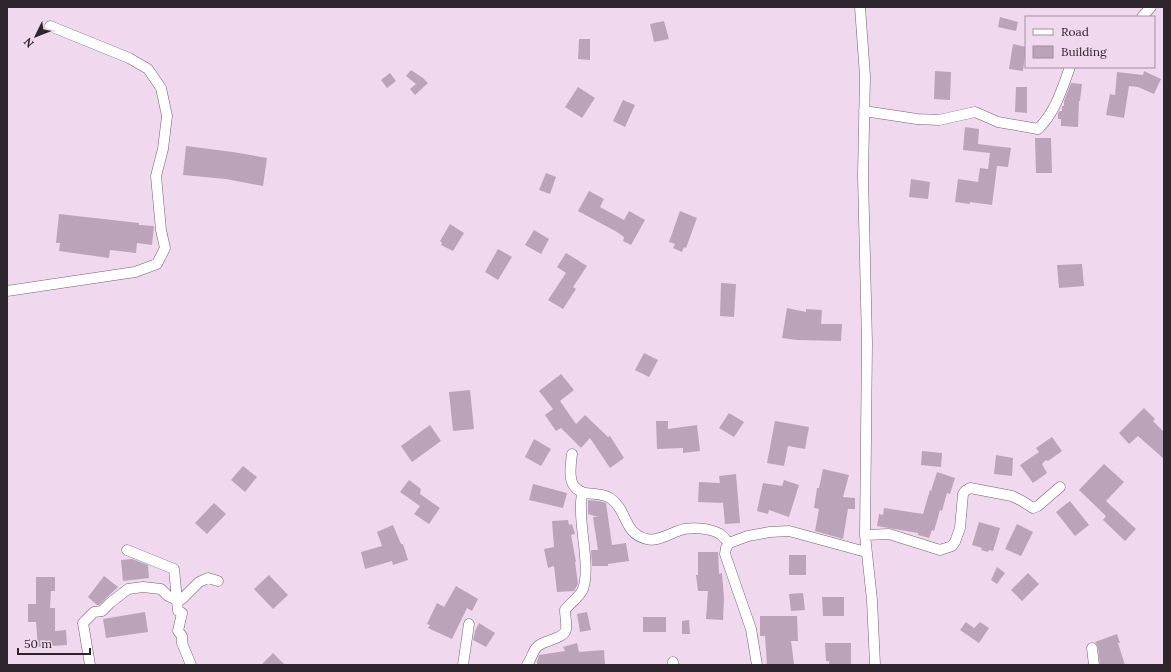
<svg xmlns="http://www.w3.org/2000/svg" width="1171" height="672" font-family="Lora,serif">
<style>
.building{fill:#bba4b9}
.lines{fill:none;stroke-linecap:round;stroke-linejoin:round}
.minor-casing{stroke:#766175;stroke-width:11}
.minor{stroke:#fff;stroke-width:10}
</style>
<rect width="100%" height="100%" fill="#f0d8ee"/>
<path class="building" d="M1000 17 1018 22 1016 31 998 27Z
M664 21 669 39 654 42 650 24Z
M579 39H590V60L578 59Z
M1013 44 1026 47 1023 71 1009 69Z
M411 70 423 78 428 83 415 95 410 89 416 84 406 76Z
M935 71 951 72 950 100 934 99Z
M1144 71 1161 79 1154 94 1138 87 1129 86 1124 118 1106 115 1110 94 1115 95 1117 72 1143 75Z
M390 73 396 81 387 88 381 80Z
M1071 83 1082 84 1080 101H1079L1078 127 1061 126V119H1058V113L1060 111H1062V106H1064V101Z
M578 87 595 98 582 118 565 107Z
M1016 87H1027V113L1015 112Z
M623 100 635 105 625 127 613 121Z
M965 127 979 129 978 144 1011 148 1008 167 997 166 992 205 970 202V204L955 202 958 179 978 182 980 168 988 169 990 153 963 150Z
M1035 138H1051L1052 173H1036Z
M186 146 233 152 267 158 263 186 226 179 183 175Z
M546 173 556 177 550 194 539 190Z
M911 179 930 182 928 199 909 197Z
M589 191 604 199 600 207 624 220 629 211 645 220 631 245 623 241 624 237 617 232 578 211Z
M680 211 697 218 686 248 684 247 682 252 673 248 675 244 669 242Z
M59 214 139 223V225L154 226 152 245 137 243 136 253 110 250 109 258 59 251 60 243H56Z
M450 224 464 233 453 251 441 245 442 243 440 241Z
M534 230 549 239 541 254 525 245Z
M498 249 512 257 498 280 485 272Z
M566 253 587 266 573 287 576 289 563 309 548 300 566 273 557 267Z
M1082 264 1084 286 1059 288 1057 265Z
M721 283 736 284 734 317 720 316Z
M787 308 806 312V309L822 310 821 324H842L841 341 797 340 782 338Z
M644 353 658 360 649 377 635 370Z
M561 374 574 390 560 401 576 424 585 415 608 437 610 436 624 458 610 468 590 438 581 448 561 428 556 431 545 415 553 409 539 391Z
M470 390 474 429 453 431 449 392Z
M1144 408 1155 419 1153 421 1164 432V459L1138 436 1129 444 1119 433Z
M729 413 744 422 734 437 719 428Z
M656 421H668V429L697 425 700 451 683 453V448L657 449Z
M775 421 809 427 805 449 788 446 784 466 767 463Z
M430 425 441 441 412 462 401 446Z
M1052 437 1062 451 1048 461 1046 460 1042 464 1047 473 1033 483 1020 465 1039 452 1036 448Z
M534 439 551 449 541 466 525 457Z
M922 451 942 453 941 467 921 465Z
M996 455 1013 458 1012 476 994 474Z
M1104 464 1124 482 1106 501 1136 529 1125 541 1103 520 1106 516 1079 490Z
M243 466 257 477 245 492 231 480Z
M823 469 849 475 843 497 855 498V509H848L843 539 815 531 819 509 814 508 817 488H819Z
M937 472 955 478 950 494 947 493 942 511 940 510 934 531 932 530 929 538 918 535V533L877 526 879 514 883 515 884 508 923 514 930 490 931 491Z
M736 474 740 523 725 524 723 503 698 502 699 482 720 483 719 476Z
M409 480 421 489 420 494 440 508 429 524 414 514 420 506 400 492Z
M784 480 799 485 789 517 769 510 768 514 757 511 763 483 782 486Z
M533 484 567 493 563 508 529 500Z
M588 500 599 501 606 503 612 545 626 543 629 561 608 564V566H592L591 550H598L593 517H598L588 514Z
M1070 501 1089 525 1075 536 1056 512Z
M214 503 226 514 207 534 195 523Z
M568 520 569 525 572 524 575 534 571 535 576 562H575L578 584 574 591 557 592 554 566 548 568 544 549 554 547 552 521Z
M979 522 1000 528 993 551 989 550 988 552 981 550 982 548 972 545Z
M1017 524 1033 532 1021 556 1005 549Z
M393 525 401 544H403L408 560 393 565 392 561 365 569 361 552 382 546 377 532Z
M698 552H718L719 574 722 573 724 598 723 620 706 619 708 591H698L696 575H698Z
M789 555H806V575H789Z
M132 559 148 565 149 578 123 581 121 560Z
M997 567 1005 573 997 584 991 580Z
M1028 573 1039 584 1022 601 1011 590Z
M269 575 288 595 273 609 254 589Z
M104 576 118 587 99 605H97L88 597Z
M36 577H55V591H51L50 608H55V631L66 630 67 645 38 647 36 622H28V604H36Z
M456 586 478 599 472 611 467 608 452 639 428 628 430 625 427 624 437 603 444 607Z
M803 593 805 610 791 611 789 594Z
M822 597H844V616H823Z
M145 612 148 632 106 638 103 619Z
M587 612 591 630 580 632 577 614Z
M760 616H797L798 641H791L794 664 767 665 765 636H760Z
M643 617H666V632H643Z
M689 620 690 634H682V621Z
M966 622 974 628 980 622 989 628 979 643 960 630Z
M479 623 495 633 486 647 473 640 475 631Z
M1117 634 1120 643H1118L1125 665H1100L1098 647 1095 642Z
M577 643 579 652 604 650 605 665H537V661L539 655 565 651 563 647Z
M825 643H851V665H829V661H826Z
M273 653 285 665H261Z"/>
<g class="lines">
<defs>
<path id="minor" d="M860 7 865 76 863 176 867 342 865 535 872 600 875 665
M1142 17 1151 7
M864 111 917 119 939 120 975 112 998 122 1038 129C1055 113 1062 89 1070 67
M7 291 135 272 157 264 165 248 161 230 156 176 163 149 167 116 161 88 148 69 129 58 50 26
M572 454C571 463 568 478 574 486 583 498 598 490 610 498 628 510 623 534 647 539 656 542 669 534 678 531 689 526 710 528 720 534 723 536 726 540 729 543
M865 535 889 534 940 550 952 546 955 542 960 528 963 494 965 491 970 488 1012 496 1022 501 1033 508 1038 506 1060 487
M127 550 174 569 178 611 182 613 178 631 182 636V643L191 665
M1092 648 1094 665
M90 665 83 623 94 612 102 611 110 603 128 589 143 587 161 589 168 596 177 600 182 599 199 582 208 578 218 581
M463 665 469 624
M527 665C532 659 532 651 538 646 544 640 565 639 566 629 567 623 565 617 565 610 570 603 579 598 583 589 590 570 581 533 581 512 581 505 580 499 583 493
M673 665V662
M757 665 751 629 725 554 726 548 729 543 748 536 770 532 789 531 866 552"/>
</defs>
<use href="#minor" class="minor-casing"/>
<use href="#minor" class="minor"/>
</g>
<rect width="1171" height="672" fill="none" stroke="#2e252e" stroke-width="16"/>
<rect x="1025" y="16" width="130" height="52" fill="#f0d8ee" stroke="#a290a1"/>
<rect x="1033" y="29" width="20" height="6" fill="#ffffff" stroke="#a290a1"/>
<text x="1061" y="36" font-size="12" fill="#2e252e">Road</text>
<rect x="1033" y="46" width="20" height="12" fill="#bba4b9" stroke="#a290a1"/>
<text x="1061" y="56" font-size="12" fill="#2e252e">Building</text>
<g transform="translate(36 36) rotate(227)" stroke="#f0d8ee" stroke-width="3" paint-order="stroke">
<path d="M0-3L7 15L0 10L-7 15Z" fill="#2e252e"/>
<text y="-6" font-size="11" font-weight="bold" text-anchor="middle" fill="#2e252e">N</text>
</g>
<path d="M18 648v6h72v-6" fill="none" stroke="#2e252e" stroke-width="2"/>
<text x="24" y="648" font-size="12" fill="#2e252e" stroke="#f0d8ee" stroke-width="3" paint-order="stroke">50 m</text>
</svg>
